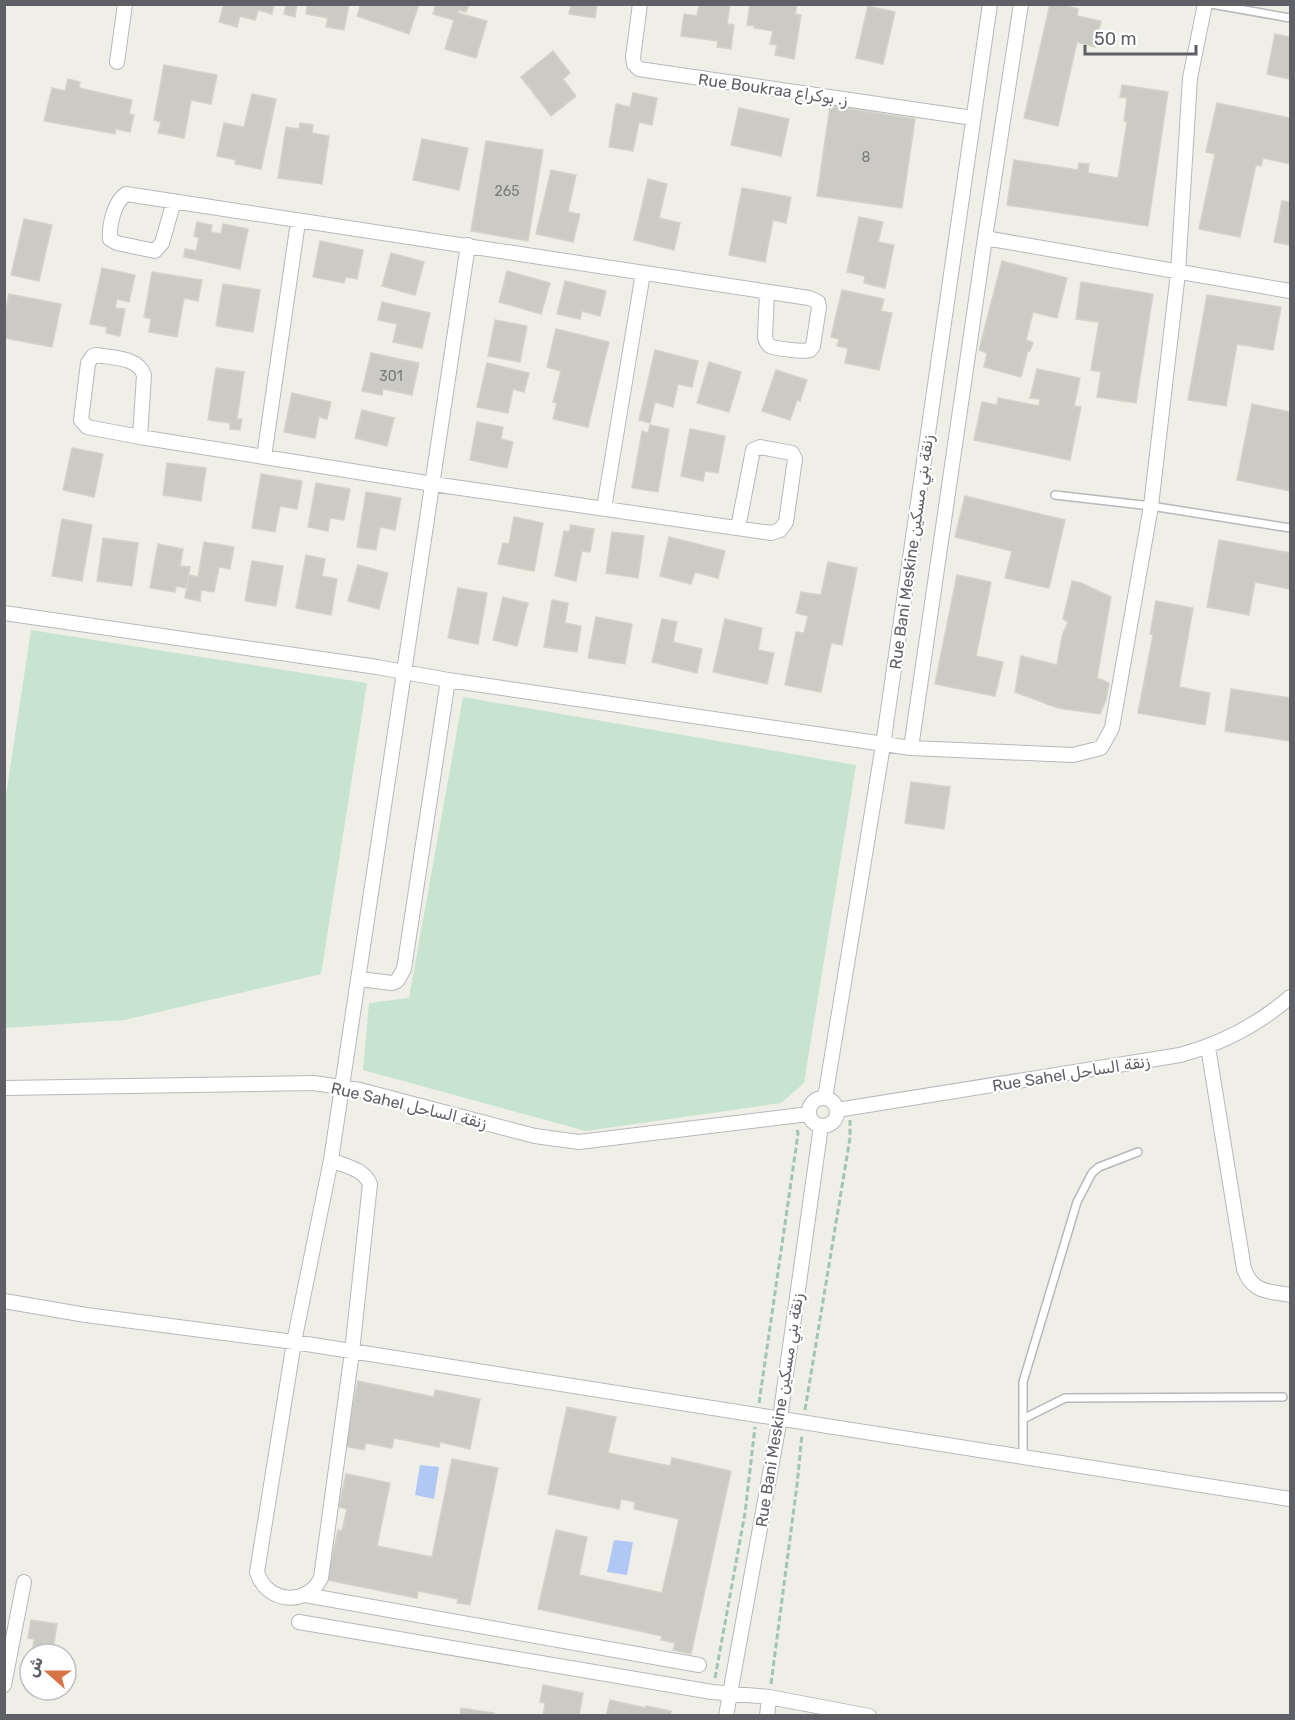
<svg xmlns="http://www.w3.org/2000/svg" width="1295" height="1720" font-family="Rubik,Vazirmatn,sans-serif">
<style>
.green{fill:#c7e4ce}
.water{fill:#b1c8f6}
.building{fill:#cbcac4;stroke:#d3d3c7;stroke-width:1.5}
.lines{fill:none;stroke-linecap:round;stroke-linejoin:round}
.service-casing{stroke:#b8b8bc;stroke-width:10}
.minor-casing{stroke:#b8b8bc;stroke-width:16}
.path{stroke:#a1c4b3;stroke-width:3;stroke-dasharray:6 3;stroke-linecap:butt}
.service{stroke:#fff;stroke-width:7}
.minor{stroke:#fff;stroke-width:14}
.labels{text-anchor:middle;stroke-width:4.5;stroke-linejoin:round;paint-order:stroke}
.number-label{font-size:14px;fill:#7a7a7e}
.street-label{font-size:16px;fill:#5f6066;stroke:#fff}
</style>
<rect width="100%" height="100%" fill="#efefe8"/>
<path class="green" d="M31 630 367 683 321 974 124 1020 5 1028 4 808Z
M463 697 856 765 804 1083 781 1103 586 1131 363 1070 369 1003 409 998Z"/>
<path class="water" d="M420 1465 439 1467 434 1499 415 1495Z
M614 1540 633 1542 627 1575 607 1572Z"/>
<path class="building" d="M224 4H274L272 14 258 10 255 20 240 16 237 27 219 22Z
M286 4H297L295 17 284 14Z
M307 4H349L344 30 326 27 328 18 306 14Z
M361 4H419L409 34 357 16Z
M436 4H469L466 12 459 10 458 13 487 21 476 58 445 49 454 20 433 14Z
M571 4H597L595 18 569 14Z
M699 4H730L727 24 734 25 731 49 717 47 718 41 681 36 684 14 697 16Z
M750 4H797L795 14 801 15 794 59 775 55 777 45 770 44 773 31 754 28 755 26 747 25Z
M1050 4H1061L1078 9 1077 16 1101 21 1095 47 1077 42 1058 126 1024 118Z
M868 6 895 12 883 64 856 58Z
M1275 34 1290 37V79L1267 74Z
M553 51 570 73 563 79 576 96 551 116 521 77Z
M164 65 217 75 211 104 191 100 184 138 158 133 161 122 154 120Z
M68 79 80 82 79 88 132 100 129 114 134 115 130 132 116 129 115 134 44 121 52 88 65 91Z
M1122 85 1168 92 1148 226 1007 205 1014 160 1078 170 1079 163 1089 164 1088 173 1118 178 1127 122 1124 121 1127 98 1120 97Z
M633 93 657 98 652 125 639 122 633 151 609 147 616 104 630 107Z
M252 94 276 99 261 169 235 164 236 160 217 156 224 123 244 127Z
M1217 103 1290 118V164L1263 158 1261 166 1256 165 1240 237 1199 229 1215 154 1206 152Z
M830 106 915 119 902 208 817 196Z
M739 108 789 119 781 156 731 145Z
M300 123 313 125 312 133 329 136 322 184 278 178 286 127 299 129Z
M422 139 468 148 459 190 413 180Z
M486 141 543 150 528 241 471 231Z
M551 170 576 175 568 212 580 214 573 242 536 234Z
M648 179 667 184 659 218 680 223 674 250 634 240Z
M742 188 791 197 786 223 773 220 765 262 729 255Z
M1282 201 1290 202V245L1274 242Z
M859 217 883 222 878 242 894 245 885 288 864 283 865 276 847 272Z
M24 219 52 225 39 281 11 275Z
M197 222 212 225 211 232 221 234 223 224 248 229 240 269 184 257 185 249 196 251 199 238 194 236Z
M320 241 363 250 357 279 346 277 344 283 313 277Z
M391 253 424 262 415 295 382 286Z
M1002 261 1067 278 1057 318 1033 312 1026 340 1033 342 1030 351 1028 350 1021 377 984 367 987 353 979 350Z
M102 268 135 275 129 302 117 299 115 308 125 309 120 336 106 333 107 327 90 324Z
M507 271 550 283 541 314 499 302Z
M152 272 202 280 198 301 184 298 177 337 149 332 151 319 144 317Z
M565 281 606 291 600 316 582 311 580 319 557 314Z
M1081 282 1153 294 1136 403 1097 397 1101 372 1091 370 1099 322 1076 319Z
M223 284 260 290 253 332 216 326Z
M842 290 884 299 881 311 892 313 879 370 845 363 848 348 837 346 839 339 831 337Z
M9 294 61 304 52 347 4 338V318Z
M1207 295 1281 307 1273 350 1237 344 1226 406 1188 400Z
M382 302 430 313 422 348 393 342 397 324 378 320Z
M495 320 527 326 520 362 488 356Z
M556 329 609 342 588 427 553 419 557 403 553 402 561 371 547 367Z
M655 350 698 361 692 387 678 384 673 407 655 402 650 423 639 420Z
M371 353 419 363 412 395 383 389 382 395 362 391Z
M709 362 741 372 729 412 697 403Z
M487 363 529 373 524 392 513 389 508 413 477 407Z
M216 368 244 372 237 419H242L240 430 230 429V423L208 420Z
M1037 369 1080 378 1074 406 1081 407 1070 460 974 440 982 402 997 405 998 398 1039 406 1040 399 1030 398Z
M776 370 807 380 800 401 797 400 790 420 762 411Z
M292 393 331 402 327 419 319 417 315 438 284 432Z
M1252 404 1290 412V491L1237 480Z
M362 410 394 418 387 446 355 438Z
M477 422 503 427 501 439 513 442 507 468 470 460Z
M650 425 669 429 658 492 632 488 642 431 648 433Z
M690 429 725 436 718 473 705 471 703 481 681 476Z
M72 448 103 454 94 497 63 490Z
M167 463 206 468 201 501 163 495Z
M261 474 302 481 297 509 280 506 275 532 252 528Z
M316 483 350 489 344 520 330 518 328 531 308 527Z
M366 492 401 498 395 530 380 527 376 550 357 547Z
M965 496 1065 520 1049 588 1005 578 1012 551 955 537Z
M514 517 543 523 534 571 498 564 503 543 509 544Z
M62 519 92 525 82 581 52 576Z
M571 525 594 529 590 552 582 551 576 581 555 576 564 531 569 532Z
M612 532 644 536 638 578 606 573Z
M669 537 725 551 718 578 695 572 691 584 660 576Z
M103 538 138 543 132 586 97 581Z
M1219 540 1290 553V589L1255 582 1249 615 1207 607Z
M204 542 234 547 230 569 219 567 214 592 201 590 200 601 185 598 189 575 198 577Z
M158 544 183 549 180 566 190 567 186 588 176 586 175 592 150 588Z
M306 555 325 559 322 576 337 579 331 615 296 608Z
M252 561 283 566 276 606 245 601Z
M828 562 857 568 842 645 831 643 821 692 785 685 796 632 804 633 808 616 796 613 801 592 821 595Z
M358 565 388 573 379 609 348 601Z
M957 575 991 582 976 656 1003 662 995 696 935 684Z
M1072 581 1081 583 1111 597 1097 678 1109 683 1106 700 1100 714 1058 708 1015 692 1021 656 1057 665 1062 636 1068 622 1063 619Z
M458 588 487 593 478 644 448 638Z
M503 597 528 603 517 646 493 640Z
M552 600 568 603 565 623 581 626 577 652 544 647Z
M1156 601 1193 608 1179 687 1210 693 1205 725 1138 713 1153 635 1150 634Z
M596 617 632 624 625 664 588 658Z
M662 619 677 622 673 642 702 649 697 673 652 662Z
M725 619 762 628 758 650 774 653 767 684 713 672Z
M1231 689 1290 698V741L1225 731Z
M911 782 950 787 944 829 905 823Z
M358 1381 434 1397 435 1390 480 1399 470 1449 440 1442 439 1447 394 1438 392 1448 366 1443 364 1450 344 1446Z
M567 1407 616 1417 608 1453 670 1466 672 1458 731 1471 691 1654 673 1650 675 1643 661 1640 662 1636 538 1609 556 1530 587 1537 579 1575 662 1593 679 1519 634 1509 635 1502 621 1499 619 1509 548 1494Z
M452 1459 498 1468 470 1605 457 1603 458 1599 418 1591 417 1598 327 1580 338 1530 342 1531 347 1509 339 1507 346 1474 390 1483 377 1546 432 1557Z
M31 1620 57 1624 53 1650 33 1647 34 1639 28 1638Z
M543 1685 583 1693 579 1716H543L545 1703 540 1702Z
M610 1700 646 1708V1706L671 1711 670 1716H606Z
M461 1708 494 1713 493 1716H460Z"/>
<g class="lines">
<defs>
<path id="service" d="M1211 4 1290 18
M1055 495 1151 506 1290 528
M1023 1419 1065 1398 1283 1397
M1023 1457V1382L1077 1202 1092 1173 1099 1167 1138 1152"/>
<path id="minor" d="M640 4 633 57 634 64 639 69 973 118
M117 62 125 4
M174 201 162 243 155 251 117 243 110 239C109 225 114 202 126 194L809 298 818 302 819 307 813 346 810 350C803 352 777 349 770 346 766 343 766 341 765 337L767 292
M985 238 1290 291
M140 437 144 375C138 357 113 358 96 355L93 356 88 363 81 420 87 427 140 437 433 484 771 533 780 530 786 522 795 459 792 453 760 447 753 450 738 528
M264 457 298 222
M604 508 643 273
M4 613 377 667 448 680 911 748 1073 755 1101 748 1112 728 1151 506 1178 273 1190 78 1205 4
M911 748 985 238 1021 4
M359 979 392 983 397 981 404 969 448 680
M1208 1047 1244 1269C1253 1293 1268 1291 1290 1295
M4 1088 314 1083 360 1090 535 1136 579 1142 809 1114
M825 1098 883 745 990 4
M809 1112a14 14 0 1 1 28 0a14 14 0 1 1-28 0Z
M837 1110 1180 1055C1220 1044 1259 1024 1290 997
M331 1160C345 1166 364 1169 370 1184L352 1352 321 1578C307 1607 266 1603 257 1572L294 1342 331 1160 468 245
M4 1301 86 1315 294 1342 1290 1499
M305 1595 699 1665
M299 1622 712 1692 769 1697 869 1716
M4 1685 24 1582
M726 1716 780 1418 821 1126
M767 1716 769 1697"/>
</defs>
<use href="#service" class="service-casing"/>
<use href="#minor" class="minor-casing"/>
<path class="path" d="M759 1403 798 1134 797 1127
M805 1410 850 1138V1120
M715 1678 745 1513 755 1427
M771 1684 797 1485 802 1434"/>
<use href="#service" class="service"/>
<use href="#minor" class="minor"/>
</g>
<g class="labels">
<g class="number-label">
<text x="866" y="162">8</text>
<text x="507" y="196">265</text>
<text x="391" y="381">301</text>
</g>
<g class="street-label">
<text transform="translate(773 89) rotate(8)" y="6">Rue Boukraa ز. بوكراع</text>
<text transform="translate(911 552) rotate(-82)" y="6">Rue Bani Meskine زنقة بني مسكين</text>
<text transform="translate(1071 1073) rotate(-9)" y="6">Rue Sahel زنقة الساحل</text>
<text transform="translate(409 1105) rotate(13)" y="6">Rue Sahel زنقة الساحل</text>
<text transform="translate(779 1410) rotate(-81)" y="6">Rue Bani Meskine زنقة بني مسكين</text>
</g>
</g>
<rect width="1295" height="1720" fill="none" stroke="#5f6066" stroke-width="12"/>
<g transform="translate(48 1672) rotate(291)"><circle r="28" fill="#ffffff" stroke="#bfbfc2" stroke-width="1.5"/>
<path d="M0-4.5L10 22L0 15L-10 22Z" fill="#d77446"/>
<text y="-9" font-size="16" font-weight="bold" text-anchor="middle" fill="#5f6066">ش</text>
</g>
<path d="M1085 45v9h111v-9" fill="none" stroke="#5f6066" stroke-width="3"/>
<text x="1094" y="45" font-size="18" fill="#5f6066" stroke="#ffffff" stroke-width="4.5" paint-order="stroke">50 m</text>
</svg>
